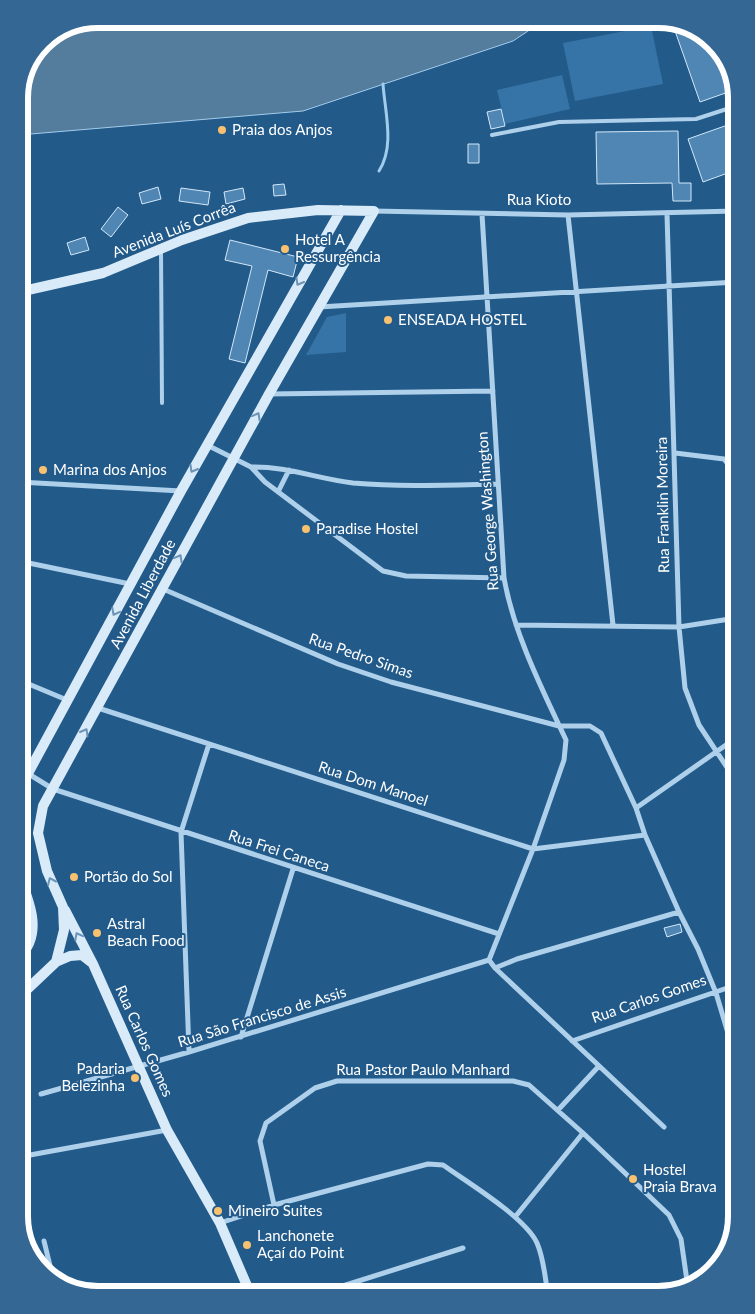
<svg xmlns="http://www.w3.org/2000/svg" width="755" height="1314" font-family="Lato,sans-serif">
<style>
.green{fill:#3674a7}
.water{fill:#547c9d;stroke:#a2ccec}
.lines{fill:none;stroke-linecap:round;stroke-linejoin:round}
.stream{stroke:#a2ccec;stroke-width:3}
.building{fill:#4f86b3;stroke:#d3e7f8}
.lane{stroke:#aed0ea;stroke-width:4}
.street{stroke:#aed0ea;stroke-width:5}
.secondary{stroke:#d9eaf8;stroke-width:10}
.oneway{stroke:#6b94b6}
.poi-dot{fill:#f7c170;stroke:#225a8a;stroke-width:2}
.labels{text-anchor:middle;stroke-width:4;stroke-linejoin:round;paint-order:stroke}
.poi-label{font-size:15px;fill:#fff;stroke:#225a8a;text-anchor:start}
.street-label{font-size:15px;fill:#fff;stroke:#225a8a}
.rim{fill:none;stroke:#fff;stroke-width:6}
</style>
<rect width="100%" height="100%" fill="#225a8a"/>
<path class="green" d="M651 26 663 84 575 101 563 43Z
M562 75 570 109 505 124 497 90Z
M346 313V352L306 355 327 317Z"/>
<path class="water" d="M98 19H546L513 41 303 111 19 135V93L42 42Z"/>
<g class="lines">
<path class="stream" d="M379 171C395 146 385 113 383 84"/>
</g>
<path class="building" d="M681 25 701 32 728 63 734 90 700 102 674 28Z
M501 109 505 126 491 129 487 112Z
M736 122V170L703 182 688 139Z
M678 131 679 183H691V201H673L672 183 597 184 596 132Z
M468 144H479V163H468Z
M284 184 286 195 274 196 273 185Z
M158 187 161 199 142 204 139 193Z
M181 188 210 192 208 205 179 201Z
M243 188 245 199 226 204 224 192Z
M118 207 128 215 111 237 101 229Z
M85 237 89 250 71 255 67 243Z
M230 240 298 257 293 277 268 270 245 363 229 359 252 266 225 260Z
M680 924 682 932 667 937 664 928Z"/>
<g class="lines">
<path class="lane" d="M492 135 559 122 696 119 736 106
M161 251 162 403"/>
<path class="street" d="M374 211 568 215 736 211
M482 214 504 578C514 634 542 689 566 740L564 760 533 849 489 960
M667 214 679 627 685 688 699 725 736 781
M568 215 613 625
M319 307 736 282
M269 394 493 391
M207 445 251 467 265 482 383 571 406 576 504 578
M675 453 724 459 736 473
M251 467C286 466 318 479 353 483 401 487 450 485 498 484
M19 482 181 491
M278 492 289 470
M19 561 130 584
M163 589 338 664 391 682 559 726H590L601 733 636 808 645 835 679 912 698 949 716 993 736 1060
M516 625 679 627 736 618
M19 680 67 700
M98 708 533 849 645 835
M19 768 53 789 499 934
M636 808 736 738
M489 960 495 968 664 1127
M495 968 517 959 679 912
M241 1037 293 869
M572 1041 736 985
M189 1052 181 832 209 744
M41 1094 189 1052 489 960
M558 1110 599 1066
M19 1157 167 1130
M274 1205 260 1141 266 1123 315 1088 337 1081H513L529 1085 583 1133 669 1215 681 1239 688 1288
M515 1217 583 1133
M220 1223 274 1205 428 1164 443 1165C467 1182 525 1217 537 1243 544 1259 545 1278 548 1295
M44 1241 54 1282
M314 1295 463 1248
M446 1295 477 1286"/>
<path class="secondary" d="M19 790 181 491 341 210
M65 910 93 964 167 1130 220 1223 251 1295
M19 957C44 934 29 901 19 875
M56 962 70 956 82 955 91 962
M19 997 56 962 64 930 63 907 47 871 38 833 43 806 269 394 374 211 318 210 248 218 182 240 103 273 19 292"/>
</g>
<defs><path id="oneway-chevron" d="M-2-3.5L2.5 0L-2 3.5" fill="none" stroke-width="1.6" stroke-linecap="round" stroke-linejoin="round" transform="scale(1.25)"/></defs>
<g class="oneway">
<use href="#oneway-chevron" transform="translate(299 282) rotate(120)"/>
<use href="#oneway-chevron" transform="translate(257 416) rotate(-61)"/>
<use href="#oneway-chevron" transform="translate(193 469) rotate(120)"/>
<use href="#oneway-chevron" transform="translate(179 558) rotate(-61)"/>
<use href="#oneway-chevron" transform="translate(115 612) rotate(118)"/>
<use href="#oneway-chevron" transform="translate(85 732) rotate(-60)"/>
<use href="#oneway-chevron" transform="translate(51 881) rotate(-114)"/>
<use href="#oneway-chevron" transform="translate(78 936) rotate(-118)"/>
</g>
<g class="poi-dot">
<circle cx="222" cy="130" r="5"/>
<circle cx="285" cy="249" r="5"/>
<circle cx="388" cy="320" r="5"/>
<circle cx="43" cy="470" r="5"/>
<circle cx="306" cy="529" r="5"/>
<circle cx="74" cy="877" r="5"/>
<circle cx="97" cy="933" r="5"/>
<circle cx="135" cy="1078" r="5"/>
<circle cx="633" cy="1179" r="5"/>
<circle cx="218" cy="1211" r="5"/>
<circle cx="247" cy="1245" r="5"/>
</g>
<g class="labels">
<g class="poi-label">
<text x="232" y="135">Praia dos Anjos</text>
<text x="295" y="245">Hotel A<tspan x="295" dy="17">Ressurgência</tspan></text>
<text x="398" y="325">ENSEADA HOSTEL</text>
<text x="53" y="475">Marina dos Anjos</text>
<text x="316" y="534">Paradise Hostel</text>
<text x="84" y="882">Portão do Sol</text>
<text x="107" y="929">Astral<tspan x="107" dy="17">Beach Food</tspan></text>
<text x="125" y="1074" text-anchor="end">Padaria<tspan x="125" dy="17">Belezinha</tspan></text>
<text x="643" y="1175">Hostel<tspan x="643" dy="17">Praia Brava</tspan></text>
<text x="228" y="1216">Mineiro Suites</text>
<text x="257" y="1241">Lanchonete<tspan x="257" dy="17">Açaí do Point</tspan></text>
</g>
<g class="street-label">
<text x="539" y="205">Rua Kioto</text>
<text transform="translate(174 230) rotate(-21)" y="5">Avenida Luís Corrêa</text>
<text transform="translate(663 505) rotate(-91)" y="5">Rua Franklin Moreira</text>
<text transform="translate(488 511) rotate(-94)" y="5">Rua George Washington</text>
<text transform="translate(143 594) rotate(-62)" y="5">Avenida Liberdade</text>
<text transform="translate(361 656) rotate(19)" y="5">Rua Pedro Simas</text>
<text transform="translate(373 784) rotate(18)" y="5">Rua Dom Manoel</text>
<text transform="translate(279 851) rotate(18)" y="5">Rua Frei Caneca</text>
<text transform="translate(649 999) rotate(-19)" y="5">Rua Carlos Gomes</text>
<text transform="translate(262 1017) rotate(-17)" y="5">Rua São Francisco de Assis</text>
<text transform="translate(144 1041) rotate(66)" y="5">Rua Carlos Gomes</text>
<text x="423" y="1075">Rua Pastor Paulo Manhard</text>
</g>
</g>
<path d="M0 0H755V1314H0ZM98 28H658A70 70 0 0 1 728 98V1216A70 70 0 0 1 658 1286H98A70 70 0 0 1 28 1216V98A70 70 0 0 1 98 28Z" fill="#346793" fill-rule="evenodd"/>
<path class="rim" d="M98 28H658A70 70 0 0 1 728 98V1216A70 70 0 0 1 658 1286H98A70 70 0 0 1 28 1216V98A70 70 0 0 1 98 28Z"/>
</svg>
